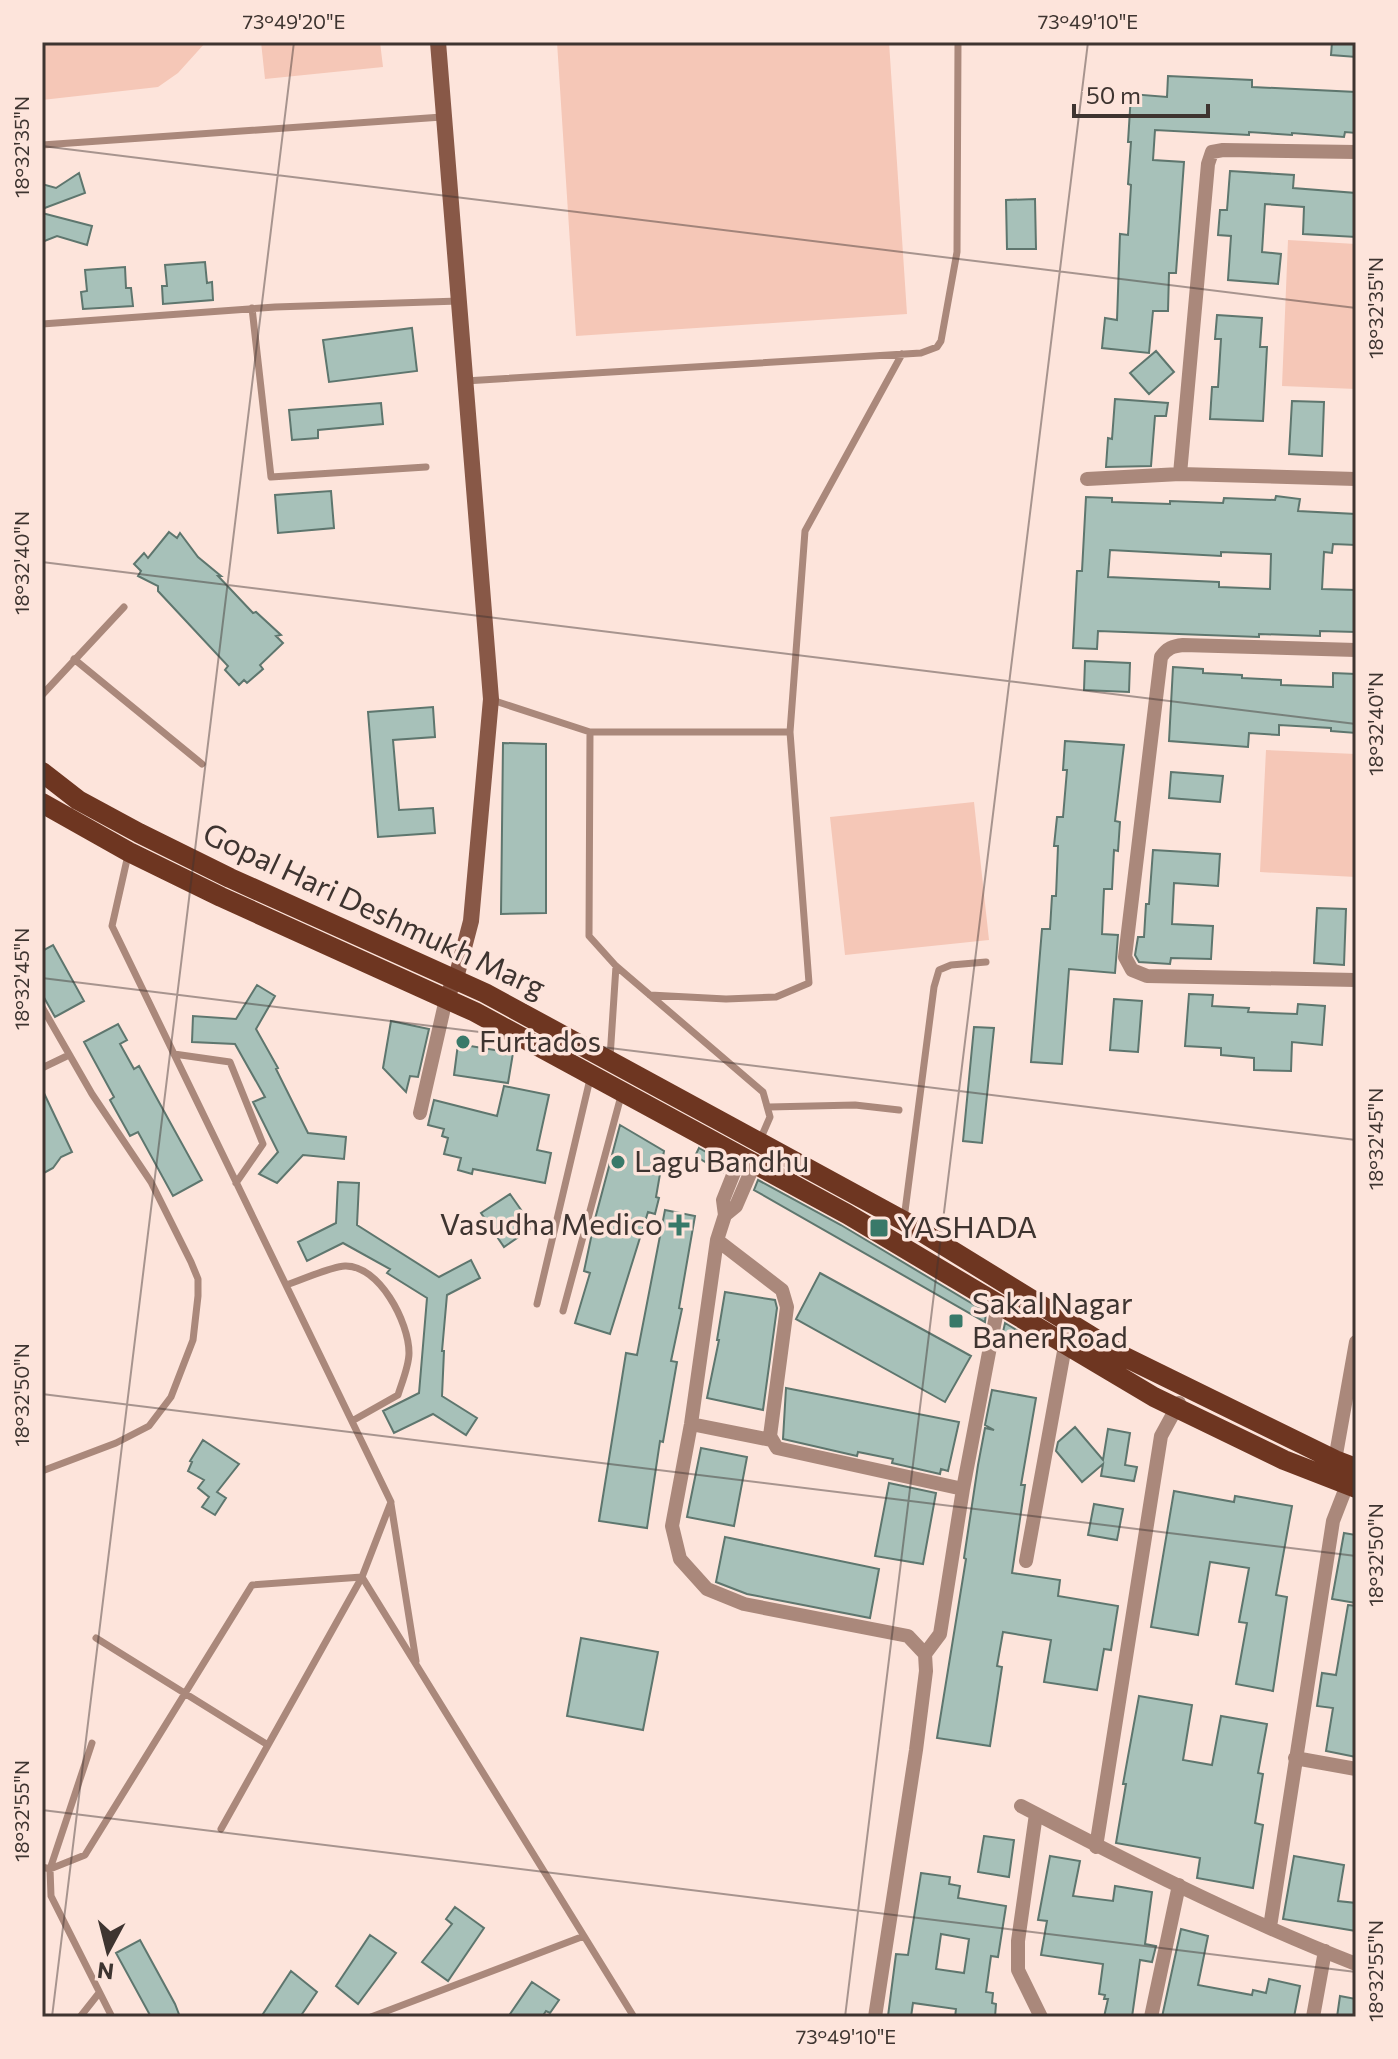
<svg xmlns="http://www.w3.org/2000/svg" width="1398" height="2059" font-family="Commissioner,sans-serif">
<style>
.green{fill:#f5c7b7}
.building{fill:#a7c1b9;stroke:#5e766e;stroke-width:2;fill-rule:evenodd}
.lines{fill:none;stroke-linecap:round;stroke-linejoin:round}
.lane{stroke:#aa887b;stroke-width:7}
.street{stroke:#aa887b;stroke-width:14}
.secondary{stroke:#885847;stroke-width:16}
.primary{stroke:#6e3621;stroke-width:20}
.ticks{fill:none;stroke:#3e3430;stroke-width:2;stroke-opacity:0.45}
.poi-dot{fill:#397969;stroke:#fde4db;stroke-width:3}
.labels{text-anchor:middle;stroke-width:7;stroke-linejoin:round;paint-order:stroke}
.street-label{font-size:30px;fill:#3e3430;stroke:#fde4db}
.poi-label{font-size:30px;fill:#3e3430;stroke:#fde4db;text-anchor:start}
.neatline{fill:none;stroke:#3e3430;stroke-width:3}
.ticks-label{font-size:20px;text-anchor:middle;fill:#3e3430}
</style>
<rect width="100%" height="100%" fill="#fde4db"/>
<path class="green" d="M42 42H206L178 73 158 87 42 100Z
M261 42H380L383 67 265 79Z
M557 42H889L907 314 576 336Z
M1288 240 1356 244V389L1282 386Z
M1266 750 1356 754V877L1260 872Z
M974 802 989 940 845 955 830 817Z"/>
<path class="building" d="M1332 42H1356V57L1331 55Z
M1168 76 1252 80V87L1356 92V133L1345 132 1344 137 1292 133V135L1249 132V135L1155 130 1153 160 1184 162 1176 273H1169L1168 311H1153L1149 353 1102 348 1105 318 1117 320 1120 234 1128 235 1131 185 1128 184 1131 142H1128L1131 94 1167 97Z
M1230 171 1294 175 1293 188 1356 193V237L1303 234 1304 207 1265 204 1262 252 1281 254 1278 284 1228 280 1231 236 1218 235 1220 210H1227Z
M79 173 85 193 42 209V184L56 188Z
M1035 199 1036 249H1007L1006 200Z
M42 213 92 226 87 245 57 236 42 242Z
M205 262 207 283 212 282 213 300 163 304 162 286H167L165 265Z
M125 267 126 288H131L133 306 83 309 81 292 87 291 85 270Z
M1217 315 1262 318 1260 347H1267L1263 421 1210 419 1212 387H1218L1221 339H1215Z
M412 328 417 371 329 382 323 340Z
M1156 351 1174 372 1149 394 1130 373Z
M1115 399 1168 403 1166 416H1155L1151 466 1106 467 1108 438 1112 439Z
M1292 401 1324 402 1322 456 1289 454Z
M381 403 383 424 318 430V438L292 440 289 410Z
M331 491 334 528 278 533 275 495Z
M1276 496 1300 499 1298 511 1356 514V545L1333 544 1332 553 1324 552 1322 589 1356 590V632L1320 631V636L1259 634V637L1098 631 1097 649 1073 648 1077 571H1082L1086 497 1112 498V502L1170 504V501L1223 503 1224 498 1275 500ZM1110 550 1221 556V552L1271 554 1270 589 1219 587V582L1108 577Z
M169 532 177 538 180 533 198 557 221 576H218L253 613 256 612 281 635 276 636 283 643 260 665 263 669 247 683 244 680 239 685 225 670 228 666 158 591V586L138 576 141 571 134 564 144 553 148 558Z
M1085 661 1130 663 1129 692 1084 690Z
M1173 667 1203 669V673L1242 675V678L1281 680V685L1333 687V673L1356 674V733L1331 731V728L1279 725V735L1249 733 1248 747 1169 741Z
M433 707 435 737 393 740 399 810 433 808 435 833 378 837 368 712Z
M1065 741 1124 745 1115 821 1120 822 1118 851 1114 850 1112 889H1104L1102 934 1118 935 1115 973 1069 969 1062 1064 1031 1062 1042 929H1050L1052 896H1056L1058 846H1054L1057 817H1063L1067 770H1063Z
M503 743 546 744V913L501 914Z
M1171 772 1223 776 1220 802 1169 798Z
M1153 850 1220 854 1218 886 1174 883 1172 924 1213 926 1211 959 1171 958 1170 964 1139 962 1135 955 1138 937H1144L1146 904H1149Z
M1317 908 1346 909 1344 965 1314 963Z
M53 945 84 1001 55 1017 42 994V951Z
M257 985 275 996 256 1029 278 1068 276 1069 308 1133 346 1137 344 1159 303 1155 277 1183 259 1174 278 1152 253 1102 265 1097 235 1044 192 1042 193 1016 236 1019Z
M1189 994 1213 995 1212 1006 1249 1008 1248 1012 1297 1014 1298 1004 1325 1006 1322 1045 1292 1042 1291 1071 1254 1070V1058L1221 1055V1048L1185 1046Z
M1114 999 1142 1001 1138 1052 1110 1050Z
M391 1021 429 1029 418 1077 410 1076 406 1092 383 1068Z
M118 1024 127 1040 120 1044 134 1069 139 1066 202 1180 173 1196 138 1132 130 1136 110 1100 114 1097 84 1042Z
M974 1027 994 1028 982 1143 963 1141Z
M458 1044 513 1053 508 1083 454 1075Z
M504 1086 549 1095 537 1150 551 1153 545 1183 473 1169 472 1174 458 1170 461 1158 444 1154 448 1138 442 1136 444 1129 428 1125 434 1100 497 1116Z
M42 1089 72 1152 61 1157 53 1168 42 1174Z
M620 1125 664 1151 656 1197 659 1198 655 1214 648 1212 610 1334 575 1323 590 1273 584 1271 595 1219Z
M699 1148 727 1164 723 1172 695 1156Z
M758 1180 841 1225 986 1312 985 1322 754 1190Z
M338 1182 359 1183 357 1225 439 1277 471 1260 480 1278 447 1295 442 1351H444L442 1396 477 1418 466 1435 433 1414 394 1433 383 1411 419 1393 427 1298 387 1273 390 1269 343 1243 307 1261 298 1242 336 1223Z
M510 1194 533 1227 504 1247 481 1213Z
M665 1210 695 1216 679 1308 682 1309 671 1361 677 1362 663 1442 660 1441 647 1528 599 1521 626 1353 637 1355Z
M820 1273 971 1356 945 1402 796 1319Z
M725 1292 775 1300 777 1308 763 1410 707 1398 719 1340H717Z
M1005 1323 1028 1337 1024 1344 1003 1332Z
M786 1388 959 1422 948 1471 941 1469 940 1474 892 1463 893 1459 858 1452 857 1456 783 1439Z
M992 1390 1036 1398 1021 1485H1025L1012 1573 1060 1580 1058 1596 1118 1606 1111 1650 1104 1649 1097 1690 1044 1682 1051 1640 1003 1632 997 1666 1002 1667 990 1746 937 1738 966 1559 964 1558 978 1465 985 1428 994 1430 985 1425Z
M1075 1427 1103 1460 1108 1429 1130 1433 1125 1465 1137 1467 1134 1481 1101 1476 1103 1464 1082 1482 1056 1451 1058 1442Z
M203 1440 239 1464 217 1492 226 1498 215 1515 202 1507 209 1497 198 1488 204 1480 188 1471 192 1462 190 1461Z
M701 1448 747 1457 734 1526 687 1517Z
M889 1483 936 1493 923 1564 875 1556Z
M1174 1491 1234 1502 1235 1496 1292 1506 1276 1595 1287 1597 1273 1691 1236 1684 1247 1623 1239 1622 1249 1568 1210 1562 1198 1635 1151 1627Z
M1094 1504 1123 1509 1117 1540 1088 1535Z
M1344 1533 1356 1535V1603L1332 1599Z
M725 1537 879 1569 870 1618 747 1594 716 1582Z
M1348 1605 1356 1606V1757L1326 1751 1333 1708 1317 1706 1322 1673 1336 1675Z
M581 1638 658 1652 643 1730 567 1716Z
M1139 1696 1192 1705 1183 1760 1212 1765 1221 1716 1267 1724 1258 1773 1263 1774 1255 1823 1263 1825 1253 1888 1197 1878 1200 1858 1116 1843 1126 1784H1123Z
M984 1836 1014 1840 1009 1877 978 1872Z
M1050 1856 1080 1861 1073 1896 1113 1901 1115 1886 1152 1892 1145 1944 1156 1946 1152 1962 1140 1960 1132 2017H1104L1108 1999H1104L1105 1995 1099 1994 1103 1964 1041 1955 1047 1921 1038 1920Z
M1294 1856 1344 1865 1338 1901 1356 1903V1931L1283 1919Z
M921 1873 950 1877 949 1884 960 1886 958 1898 1006 1906 998 1957 991 1956 986 1992 993 1993 992 2003 996 2004 995 2017H955L956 2009 913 2003 911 2017 888 2016 896 1954 908 1955ZM941 1934 969 1939 964 1973 936 1969Z
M455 1907 484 1928 448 1981 422 1962 452 1924 446 1919Z
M1181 1929 1208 1936 1198 1985 1252 1995 1253 1990 1266 1993 1269 1979 1300 1986 1294 2017H1162Z
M370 1935 396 1953 358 2004 336 1986Z
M140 1940 175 2004 180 2017H151L116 1953Z
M291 1971 317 1992 300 2017H261Z
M532 1982 559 2000 550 2013 546 2011 542 2017H508Z
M1340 1996 1356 1999V2017H1337Z"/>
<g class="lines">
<path class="lane" d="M42 145 442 117
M252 308 271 477 426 467
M42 324 275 307 459 301
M465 381 921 353 937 347 941 341 957 252 958 42
M74 659 202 764
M42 695 124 607
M492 700 590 732 589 936 616 966 763 1092 770 1117 760 1140
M590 732H790L809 983 776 997 726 999 650 995
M790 732 805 531 902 354
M128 855 112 926 391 1502 362 1577 634 2017
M42 1007 92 1094 151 1182 191 1262 198 1279V1296L193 1340 171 1397 149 1426 116 1443 42 1471
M174 1054 230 1062 263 1144 236 1183
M610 1058 616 966
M42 1068 69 1055
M769 1107 855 1105 899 1110
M904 1219 934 987 939 970 951 965 986 962
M286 1285C302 1280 329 1267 345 1266 379 1265 409 1322 409 1353 409 1366 402 1382 398 1395L352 1421
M537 1304 590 1079
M563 1311 621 1096
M391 1504 416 1661
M96 1638 268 1745
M92 1743 50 1869 51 1896 112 2017
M221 1829 362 1577
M42 1867 50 1869 85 1855 252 1585 362 1577
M80 2017 99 1993
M371 2017 584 1936"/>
<path class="street" d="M1356 152 1223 150 1212 152 1208 164 1180 474 1356 479
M1087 479 1180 474
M1356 650 1183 645C1173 646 1167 648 1161 657L1125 957 1132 970 1147 976 1356 980
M420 1113 446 999
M741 1155 723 1200 725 1215 717 1240 691 1424 672 1526 680 1559 707 1589 744 1604 908 1636 925 1654 926 1671 916 1750 875 2017
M725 1215 736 1206 755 1162
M717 1240 782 1290 787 1307 770 1436 777 1448 963 1489
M691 1424 771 1440
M1335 1460 1356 1342
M1026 1561 1065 1346
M925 1654 940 1634 963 1489 998 1305
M1295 1758 1356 1769
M1021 1806C1130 1863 1241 1919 1356 1964
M1036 1814 1018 1941V1970L1041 2017
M1096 1847 1161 1436 1179 1403
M1270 1927 1333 1521 1347 1485
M1151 2017 1179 1885
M1313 2017 1325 1951"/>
<path class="secondary" d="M438 42 491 699 471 921 456 978 450 990"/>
<path class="primary" d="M42 772 78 800 139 833 230 878 485 993 904 1221 1125 1357 1335 1460 1356 1468
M42 803 129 852 221 897 475 1012 847 1214 1154 1397 1284 1460 1356 1488"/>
</g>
<path class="ticks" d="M42 146 1356 308M42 562 1356 724M42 978 1356 1140M42 1394 1356 1556M42 1810 1356 1972M52 2017 294 42M845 2017 1088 42"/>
<g class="poi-dot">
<circle cx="463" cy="1042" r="8"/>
<circle cx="618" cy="1162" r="8"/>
<path d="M675 1213h8v8h8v8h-8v8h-8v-8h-8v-8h8z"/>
<rect x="869" y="1218" width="20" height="20" rx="4"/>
<rect x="948" y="1313" width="16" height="16" rx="4"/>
</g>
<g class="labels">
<g class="street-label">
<text transform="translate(374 911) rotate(25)" y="10">Gopal Hari Deshmukh Marg</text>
</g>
<g class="poi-label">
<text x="479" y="1052">Furtados</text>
<text x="634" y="1172">Lagu Bandhu</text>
<text x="663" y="1235" text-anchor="end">Vasudha Medico</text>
<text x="897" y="1238">YASHADA</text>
<text x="972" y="1314">Sakal Nagar<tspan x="972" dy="34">Baner Road</tspan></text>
</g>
</g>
<rect width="1398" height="2059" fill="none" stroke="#fde4db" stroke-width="88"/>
<g transform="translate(108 1951) rotate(187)" stroke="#fde4db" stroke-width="6" paint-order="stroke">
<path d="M0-6L14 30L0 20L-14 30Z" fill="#3e3430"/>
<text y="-12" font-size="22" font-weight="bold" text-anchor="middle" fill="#3e3430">N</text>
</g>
<path d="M1074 104v12h134v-12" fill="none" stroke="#3e3430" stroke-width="4"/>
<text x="1086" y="104" font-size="24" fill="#3e3430" stroke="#fde4db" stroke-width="6" paint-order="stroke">50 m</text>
<rect x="44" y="44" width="1310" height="1971" class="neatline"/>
<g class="ticks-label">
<text x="294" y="29">73°49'20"E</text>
<text x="1088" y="29">73°49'10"E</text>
<text transform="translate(22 147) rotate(-90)" y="7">18°32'35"N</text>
<text transform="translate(1376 308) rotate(-90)" y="7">18°32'35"N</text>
<text transform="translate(22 563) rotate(-90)" y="7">18°32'40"N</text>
<text transform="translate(1376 724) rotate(-90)" y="7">18°32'40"N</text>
<text transform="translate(22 979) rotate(-90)" y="7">18°32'45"N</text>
<text transform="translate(1376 1139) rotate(-90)" y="7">18°32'45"N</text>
<text transform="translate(22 1395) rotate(-90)" y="7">18°32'50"N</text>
<text transform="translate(1376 1555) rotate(-90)" y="7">18°32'50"N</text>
<text transform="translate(22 1811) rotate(-90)" y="7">18°32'55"N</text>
<text transform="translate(1376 1971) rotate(-90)" y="7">18°32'55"N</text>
<text x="846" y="2044">73°49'10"E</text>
</g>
</svg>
